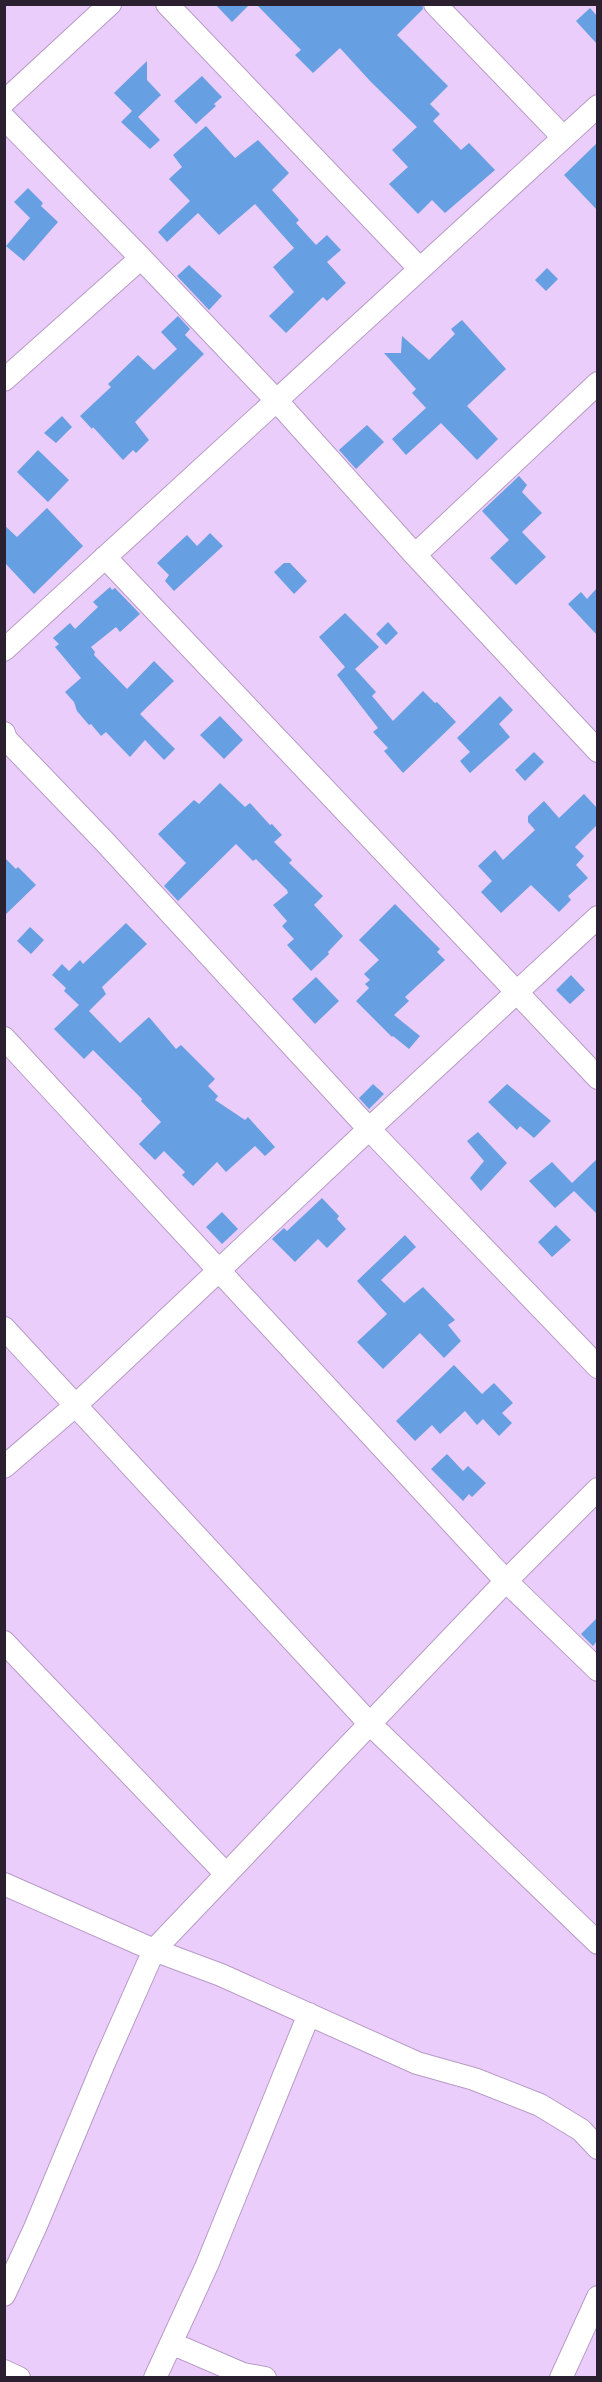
<svg xmlns="http://www.w3.org/2000/svg" width="602" height="2382" font-family="'Fira Sans Condensed',sans-serif">
<style>
.building{fill:#679fe3}
.lines{fill:none;stroke-linecap:round;stroke-linejoin:round}
.minor-casing{stroke:#b79bc6;stroke-width:24}
.minor{stroke:#fff;stroke-width:22}
</style>
<rect width="100%" height="100%" fill="#ebcdfb"/>
<path class="building" d="M215 4H250L232 22Z
M256 4H422L423 9 397 35 448 86 430 104 440 114 433 121 461 150 469 143 495 170 445 213 432 200 418 214 389 184 408 167 392 150 417 127 371 82 340 48 313 73 295 55 301 50Z
M590 8 597 16V44L576 21Z
M147 61V80L161 95 138 117 160 140 150 149 121 122 132 111 114 93Z
M202 76 222 97 214 104 216 106 196 124 174 101Z
M206 126 235 158 258 140 289 173 272 190 299 220 296 223 316 245 327 235 341 250 327 262 346 283 327 301 323 297 286 333 269 316 294 292 273 267 294 248 255 204 219 235 198 213 167 242 158 232 190 201 169 179 182 167 173 155Z
M597 143V210L564 175Z
M28 188 43 203 41 206 58 222 24 261 6 246 30 218 14 202Z
M189 265 222 296 209 310 177 276Z
M547 268 558 279 546 291 535 280Z
M178 316 190 329 185 335 204 354 135 422 149 440 136 453 133 450 123 460 93 427 92 429 80 416 111 387 108 384 138 355 154 370 177 349 161 332Z
M462 320 506 369 467 406 498 439 477 460 441 423 406 455 392 439 426 408 412 393 416 389 384 353H401L402 336 429 360 455 334 451 329Z
M62 416 72 427 56 443 44 433Z
M367 425 384 442 356 469 339 450Z
M38 450 69 480 48 502 17 472Z
M519 476 527 485 522 492 542 513 522 532 546 557 516 585 490 558 509 540 482 511Z
M47 508 83 546 34 594 4 562V525L17 537Z
M210 533 223 546 174 591 165 581 169 575 157 563 187 535 197 546Z
M284 563H290L307 581 294 594 274 572Z
M110 587 112 590 115 588 140 614 120 632 116 627 91 647 95 652 94 655 127 689 154 661 174 681 140 714 175 749 164 760 145 740 130 757 106 732 101 736 91 724 89 725 77 711 74 702 65 692 81 678 55 647 59 644 53 638 70 623 75 629 98 607 93 602Z
M597 588V635L568 604 581 592 587 599Z
M345 613 379 647 355 669 376 692 372 696 393 721 423 691 435 703 437 702 456 722 403 773 384 751 388 748 373 732 378 728 337 675 345 667 319 637Z
M388 622 398 633 386 645 376 634Z
M500 696 513 710 499 724 510 737 470 773 460 761 470 752 457 738Z
M220 716 243 740 224 759 200 735Z
M534 752 544 762 525 781 515 770Z
M220 783 245 807 250 803 270 825 272 824 282 835 274 842 292 860 289 863 323 896 314 905 343 936 328 952 329 954 311 971 287 945 294 939 282 926 287 921 273 905 288 893 287 890 256 859 253 861 236 844 178 901 164 886 186 863 158 834 194 800 199 804Z
M584 794 597 808V825L575 847 584 856 576 865 588 878 568 896 571 900 559 912 531 885 501 913 481 892 492 881 478 866 495 850 503 860 535 830 528 822V816L544 801 559 818Z
M4 857 16 869 18 867 36 885 4 916Z
M395 904 440 949 437 952 445 960 405 997 409 1001 394 1015 420 1036 409 1049 393 1036 392 1037 356 1001 369 988 365 984 370 980 364 974 379 960 359 940Z
M126 923 147 944 102 987 106 994 89 1011 120 1043 149 1017 176 1049 181 1045 215 1079 208 1086 218 1096 215 1100 245 1120 248 1117 275 1147 265 1156 255 1146 226 1172 217 1162 193 1186 182 1175 185 1172 164 1151 155 1160 139 1144 161 1122 141 1101 142 1099 93 1050 84 1059 54 1029 79 1005 64 991 66 988 52 975 62 964 69 971 80 960 83 964Z
M30 927 44 940 31 954 17 941Z
M571 975 585 990 570 1004 556 990Z
M316 977 339 1001 315 1024 292 999Z
M373 1084 384 1094 369 1109 359 1098Z
M507 1084 551 1121 534 1138 520 1126 517 1130 488 1102Z
M478 1132 507 1163 481 1191 470 1178 484 1161 467 1141Z
M597 1159V1214L574 1191 555 1208 529 1181 552 1162 572 1183Z
M322 1198 339 1216 337 1219 346 1229 327 1248 318 1239 295 1262 272 1239 284 1228 287 1231Z
M222 1212 238 1229 222 1244 206 1227Z
M556 1225 571 1240 552 1257 538 1242Z
M405 1235 416 1247 381 1280 404 1303 423 1287 455 1320 448 1325 461 1341 444 1358 420 1333 383 1369 357 1342 387 1314 357 1281Z
M454 1365 482 1394 494 1383 513 1403 502 1413 512 1423 499 1436 483 1419 477 1425 465 1411 440 1434 432 1425 415 1441 396 1421Z
M447 1454 463 1471 468 1466 486 1483 472 1497 469 1494 463 1501 431 1469Z
M597 1618V1641L593 1646 581 1634Z"/>
<g class="lines">
<defs>
<path id="minor" d="M167 4 420 269
M435 4 563 137
M4 102 110 4
M4 118 141 258 276 400 415 555 598 751
M4 380 141 258
M415 555 598 383
M105 557 598 1078
M4 650 598 106
M4 733 6 739 104 841 369 1129 598 1367
M4 1038 506 1581 598 1670
M4 1328 370 1724 598 1943
M4 1467 76 1405 369 1129 598 917
M4 1642 225 1873
M4 1884 154 1950 221 1975 417 2063 474 2079 540 2105 581 2130 598 2148
M4 2295 35 2228 104 2063 154 1950 506 1581 598 1489
M171 2343 243 2374 265 2378
M4 2371 19 2378
M155 2378 207 2265 309 2014
M561 2378 598 2297"/>
</defs>
<use href="#minor" class="minor-casing"/>
<use href="#minor" class="minor"/>
</g>
<rect width="602" height="2382" fill="none" stroke="#2b2030" stroke-width="12"/>
</svg>
